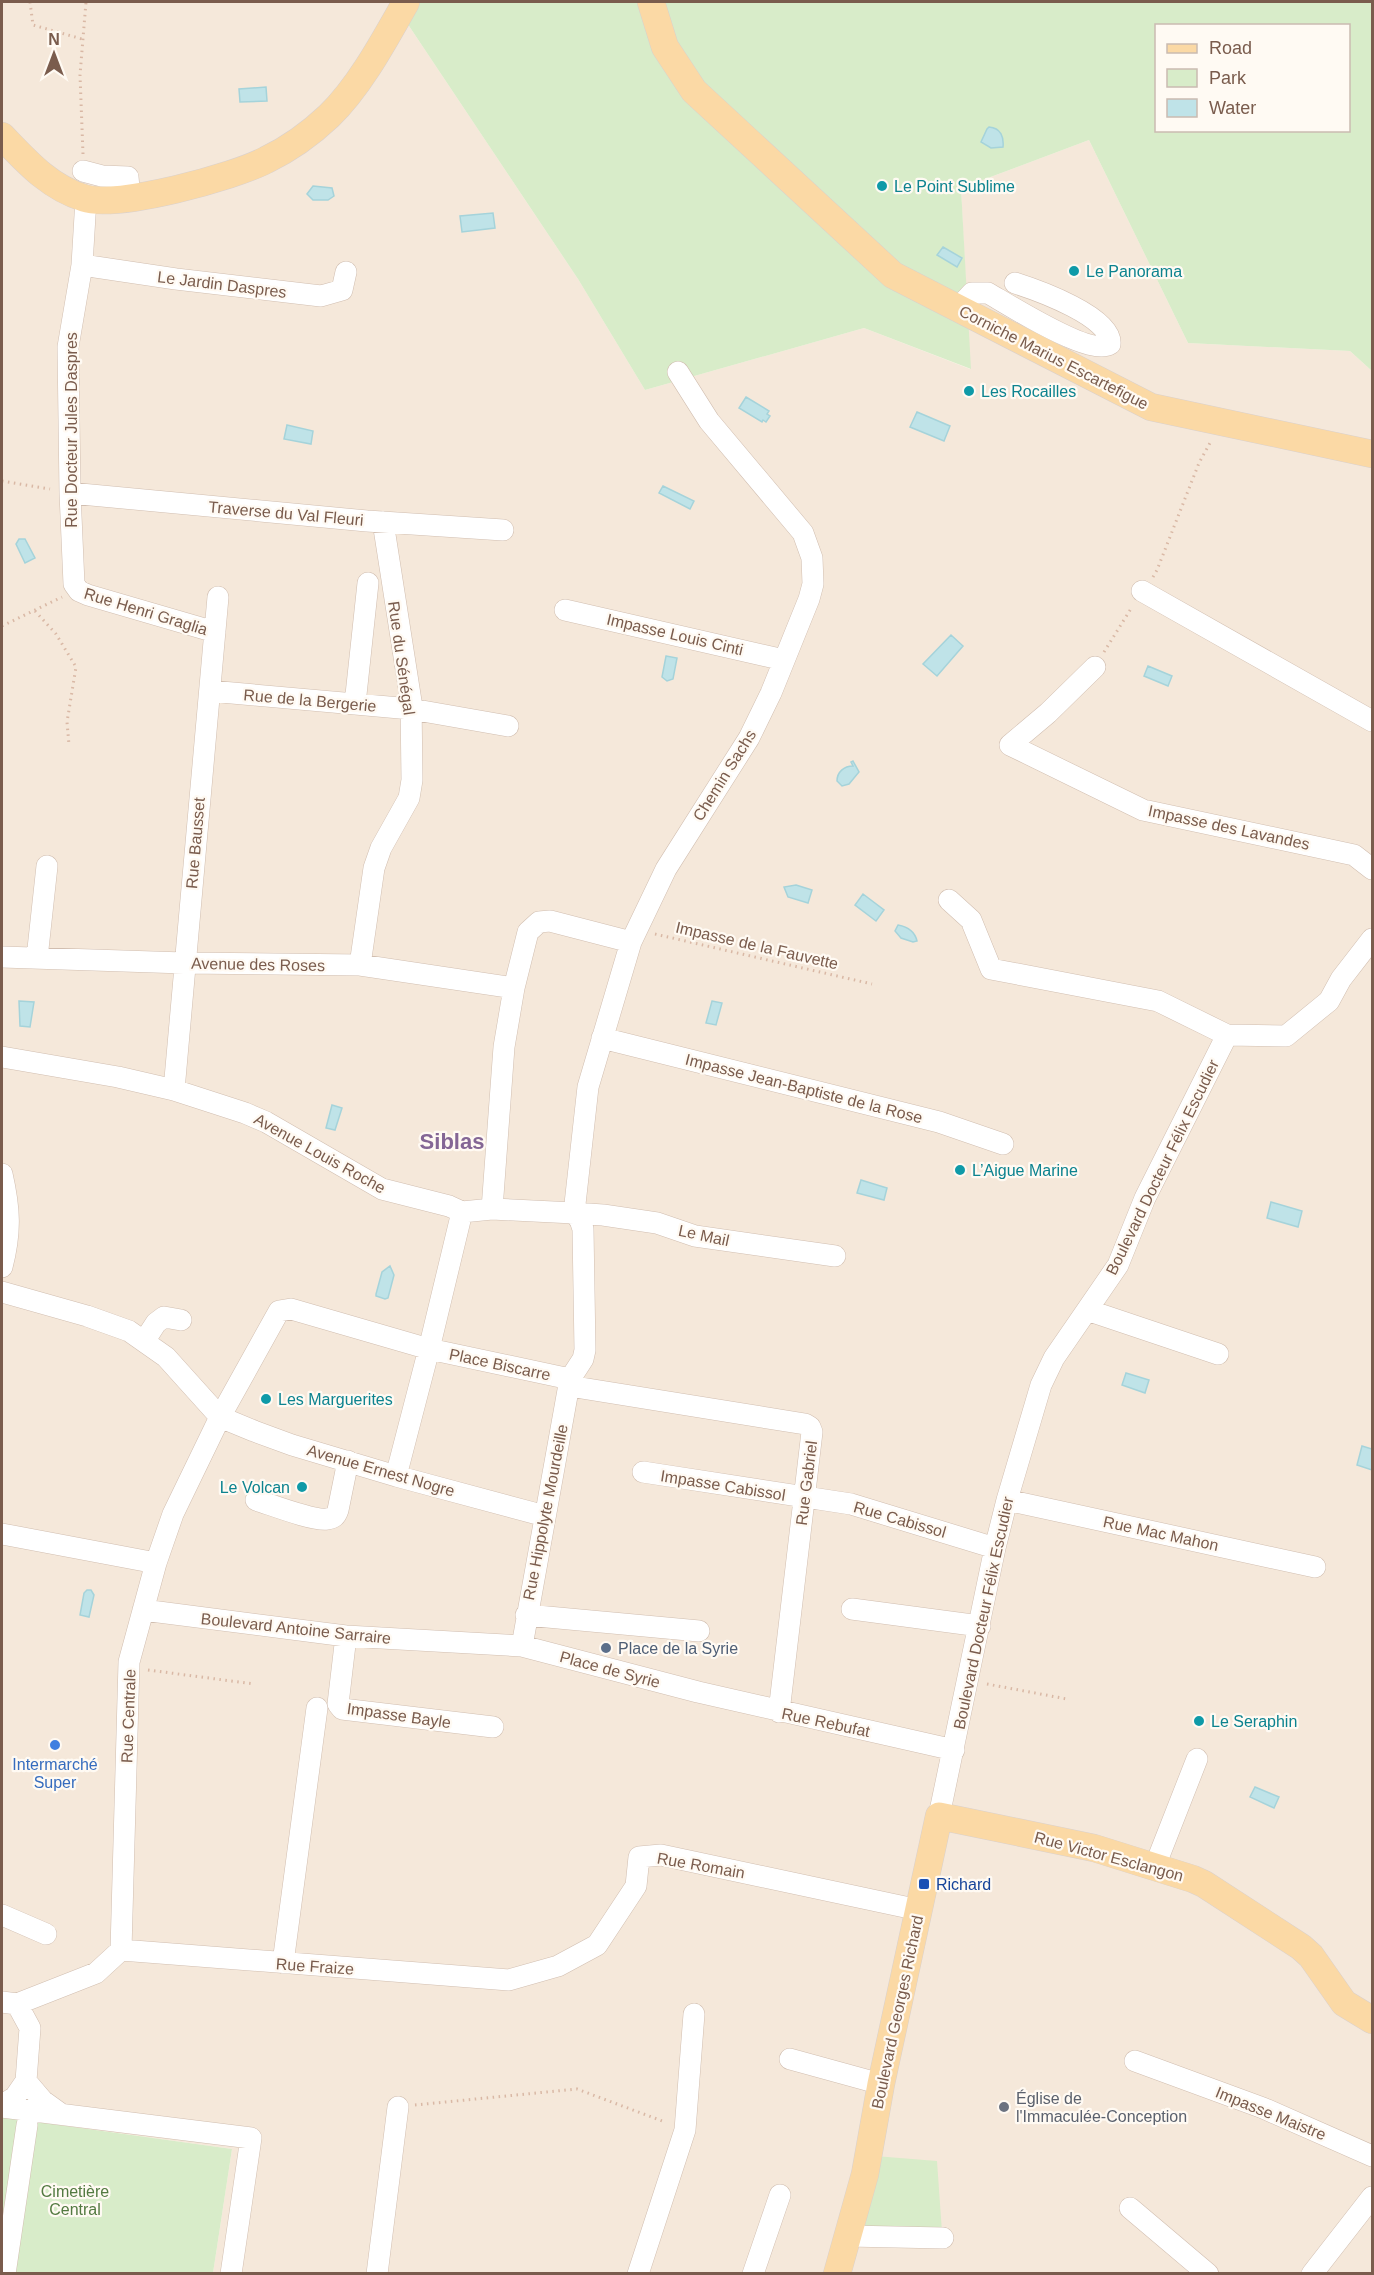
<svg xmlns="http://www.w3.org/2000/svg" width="1374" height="2275" font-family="Arial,sans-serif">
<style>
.residential{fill:#f5e8da}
.green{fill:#d8ecc9;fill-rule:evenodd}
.water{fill:#bfe3e8;stroke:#a5d3da;stroke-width:1.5}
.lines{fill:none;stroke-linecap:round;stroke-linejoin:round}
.minor-casing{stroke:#d1beb0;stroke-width:22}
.major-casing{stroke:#dad1cd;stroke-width:28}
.path{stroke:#d9b8a5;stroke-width:3;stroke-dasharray:1.5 4.5;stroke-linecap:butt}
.minor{stroke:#fff;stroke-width:21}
.major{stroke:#fbd9a5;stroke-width:27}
.culture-dot{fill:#0f9aa8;stroke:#fffaf3;stroke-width:2}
.service-dot{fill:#5c6f8a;stroke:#fffaf3;stroke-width:2}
.shop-dot{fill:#3f7fe0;stroke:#fffaf3;stroke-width:2}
.transit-dot{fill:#1a4fb4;stroke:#fffaf3;stroke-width:2}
.worship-dot{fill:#6b7280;stroke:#fffaf3;stroke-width:2}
.labels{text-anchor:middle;stroke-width:4.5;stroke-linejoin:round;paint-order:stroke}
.culture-label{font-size:16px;fill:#0d838f;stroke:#fffaf3;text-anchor:start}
.street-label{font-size:16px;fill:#7a5c4d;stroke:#fffaf3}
.service-label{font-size:16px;fill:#4e5e75;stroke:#fffaf3;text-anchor:start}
.shop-label{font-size:16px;fill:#366cbe;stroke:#fffaf3}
.transit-label{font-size:16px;fill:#164399;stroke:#fffaf3;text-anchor:start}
.worship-label{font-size:16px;fill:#5b616d;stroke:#fffaf3;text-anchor:start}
.park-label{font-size:16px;fill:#537a41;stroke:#fffaf3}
.district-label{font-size:22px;font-weight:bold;fill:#846695;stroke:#fffaf3}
</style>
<rect width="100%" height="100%" fill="#fdf6ec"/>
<path class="residential" d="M2 2H393L578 279 645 390 864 328 970 369 961 188 1089 140 1188 343 1350 351 1372 371V2273H213L232 2149 2 2117Z"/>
<path class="green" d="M393 2H1372V371L1350 351 1188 343 1089 140 961 188 971 369 864 328 645 390 578 279ZM1156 26H1348V130H1156Z
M2 2117 232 2149 213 2273 2 2274Z
M875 2156 937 2161 942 2232 854 2230Z"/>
<path class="water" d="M266 87 267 101 240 102 239 89Z
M989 127C1001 128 1004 137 1003 147L991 148 981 142 987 129Z
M313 186 332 188 334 196 328 200H313L307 194Z
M493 213 495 228 462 232 460 216Z
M943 247 962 258 957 267 937 255Z
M746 397 769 411 767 414 770 416 766 422 763 420 762 422 739 408Z
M917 412 950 426 944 441 910 427Z
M287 425 313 431 311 444 284 439Z
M663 486 694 501 690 509 659 493Z
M19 539H25L35 558 25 563 16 544Z
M951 635 963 646 937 676 923 664Z
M666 656 677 658 673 679 667 681 662 677Z
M1148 666 1172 676 1168 686 1144 676Z
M853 761 859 772 849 784 842 786 837 781C837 772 844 766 853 766L851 762Z
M796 885 812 890 808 903 788 897 784 887Z
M863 894 884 910 876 921 855 905Z
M898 925C909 927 915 932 917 941L913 942 901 938 895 931Z
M19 1001 34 1002 30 1027 20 1026Z
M712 1001 722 1003 716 1025 706 1023Z
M332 1105 342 1108 335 1130 326 1128Z
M861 1180 887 1188 884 1200 857 1193Z
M1271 1202 1302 1211 1298 1227 1267 1218Z
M390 1266 394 1275 388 1298 385 1299 376 1296V1294L382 1272Z
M1126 1373 1149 1380 1145 1393 1122 1385Z
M1362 1446 1372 1449V1470L1357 1465Z
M87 1590H91L94 1595 89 1617 80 1615 84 1593Z
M1255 1787 1279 1797 1274 1808 1250 1797Z"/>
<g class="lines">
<defs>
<path id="minor" d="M83 171 102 176 128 177 130 199
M86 199 82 265 68 347 70 493 74 584 79 591 88 595 215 632
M82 265 176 279 321 296 342 290 346 272
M958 308 972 293H988C1009 305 1090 357 1110 344 1113 317 1037 290 1015 283
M678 372 709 421 803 533 812 558 813 584 809 599 771 693 749 738 666 869 631 942 588 1087 574 1213 603 1215 657 1223 695 1236 835 1256
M70 493 367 521 503 530
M1142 591 1372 721
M565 610 784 660
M1095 667 1048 713 1010 745 1143 810 1354 855 1372 869
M210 691 411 709 508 726
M355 704 368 583
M949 900 971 920 991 969 1158 1001 1227 1035
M2 957 184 963 360 965 514 988
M37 958 47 866
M360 965 374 868 381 848 409 798 412 780 411 701 383 522
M602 1038 939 1122 1003 1144
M2 1057 118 1077 174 1090 245 1113 266 1122 382 1189 449 1206 462 1212
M174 1090 218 597
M2 1174C10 1209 11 1232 2 1267
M492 1209 504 1047 514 988 528 932 539 922 550 921 631 942
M462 1212 492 1209 574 1213 580 1220 583 1229 585 1350 583 1359 570 1379 522 1646
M462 1212 429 1349 570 1379
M2 1292 87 1316 129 1331 166 1357 220 1417 254 1431 292 1445 396 1476 545 1516
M1087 1310 1218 1354
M145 1340 156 1323 164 1317 181 1320
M569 1386 805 1424 810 1427 812 1432 779 1712
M643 1472 851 1504 995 1548
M256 1500C272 1505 313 1521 327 1519 334 1518 336 1516 338 1510L348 1461
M1007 1500 1315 1567
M2 1534 156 1563
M852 1609 980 1626
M143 1610 346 1636 522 1646 698 1692 954 1750
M526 1615 699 1631
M346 1636 338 1704 342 1709 493 1727
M939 1816 995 1548 1007 1500 1041 1385 1054 1358 1118 1265 1145 1198 1227 1035 1286 1036 1329 1001 1341 979 1372 939
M1155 1866 1197 1759
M2 1915 46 1934
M121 1950 509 1980 558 1966 597 1945 636 1886 639 1857 661 1855 919 1910
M283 1963 317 1708
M2 2002 17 2004 96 1973 121 1950 129 1662 156 1563 173 1514 220 1417 279 1311 291 1309 429 1349 396 1476
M17 2004 30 2028 26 2081
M790 2059 881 2084
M1135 2061 1263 2108 1372 2156
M2 2105 15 2097 26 2081 43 2101 61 2114
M2 2107 251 2138 231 2274
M1130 2208 1208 2274
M848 2236 943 2238
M5 2274 27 2125
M377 2274 398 2107
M638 2274 685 2130 694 2014
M753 2274 780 2195
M1312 2274 1372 2197"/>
<path id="major" d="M651 2 665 47 694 91 893 275 1151 407 1372 454
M2 136C27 162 49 187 84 198 117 209 234 177 266 160 289 149 311 133 329 116 360 86 385 39 406 2
M837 2274 865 2174 881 2084 939 1816 1094 1848 1193 1879 1204 1884 1301 1947 1311 1956 1344 2003 1372 2020"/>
</defs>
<use href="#minor" class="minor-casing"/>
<use href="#major" class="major-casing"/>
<path class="path" d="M30 2 33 25 82 39
M83 154 80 75 86 2
M2 481 50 489
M1153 577 1157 570 1199 463 1210 443
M35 611 56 634 76 667 67 722 69 745
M2 626 62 597
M1104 652 1132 607
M655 934 872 984
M148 1670 254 1684
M987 1684 1067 1699
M415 2105 577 2089 665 2122"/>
<use href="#minor" class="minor"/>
<use href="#major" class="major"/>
</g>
<g class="culture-dot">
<circle cx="882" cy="186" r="6"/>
<circle cx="1074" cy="271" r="6"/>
<circle cx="969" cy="391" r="6"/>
<circle cx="960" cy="1170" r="6"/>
<circle cx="266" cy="1399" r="6"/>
<circle cx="302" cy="1487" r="6"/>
<circle cx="1199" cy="1721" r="6"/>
</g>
<circle class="service-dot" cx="606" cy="1648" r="6"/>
<circle class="shop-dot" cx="55" cy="1745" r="6"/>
<rect class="transit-dot" x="918" y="1878" width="12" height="12" rx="3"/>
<circle class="worship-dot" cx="1004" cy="2107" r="6"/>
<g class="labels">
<g class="culture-label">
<text x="894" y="192">Le Point Sublime</text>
<text x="1086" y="277">Le Panorama</text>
<text x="981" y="397">Les Rocailles</text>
<text x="972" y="1176">L’Aigue Marine</text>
<text x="278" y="1405">Les Marguerites</text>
<text x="290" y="1493" text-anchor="end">Le Volcan</text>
<text x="1211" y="1727">Le Seraphin</text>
</g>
<g class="street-label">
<text transform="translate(222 284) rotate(7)" y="6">Le Jardin Daspres</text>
<text transform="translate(1054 357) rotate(27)" y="6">Corniche Marius Escartefigue</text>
<text transform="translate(71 430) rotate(-90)" y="6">Rue Docteur Jules Daspres</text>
<text transform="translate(286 513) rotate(5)" y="6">Traverse du Val Fleuri</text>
<text transform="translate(146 611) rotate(17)" y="6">Rue Henri Graglia</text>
<text transform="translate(675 634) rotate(13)" y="6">Impasse Louis Cinti</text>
<text transform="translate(402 658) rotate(82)" y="6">Rue du Sénégal</text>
<text transform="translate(310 700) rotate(5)" y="6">Rue de la Bergerie</text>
<text transform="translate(724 775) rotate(-58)" y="6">Chemin Sachs</text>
<text transform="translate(1229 827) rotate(12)" y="6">Impasse des Lavandes</text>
<text transform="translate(195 843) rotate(-85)" y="6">Rue Bausset</text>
<text transform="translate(757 945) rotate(13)" y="6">Impasse de la Fauvette</text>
<text transform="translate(258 964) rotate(1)" y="6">Avenue des Roses</text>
<text transform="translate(804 1088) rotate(14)" y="6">Impasse Jean-Baptiste de la Rose</text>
<text transform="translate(320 1153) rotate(29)" y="6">Avenue Louis Roche</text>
<text transform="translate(1162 1167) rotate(-64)" y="6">Boulevard Docteur Félix Escudier</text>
<text transform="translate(704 1235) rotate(12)" y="6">Le Mail</text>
<text transform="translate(500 1364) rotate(12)" y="6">Place Biscarre</text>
<text transform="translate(381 1470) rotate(16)" y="6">Avenue Ernest Nogre</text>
<text transform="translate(806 1483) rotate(-83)" y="6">Rue Gabriel</text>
<text transform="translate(723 1485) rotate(9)" y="6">Impasse Cabissol</text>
<text transform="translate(545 1512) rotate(-79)" y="6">Rue Hippolyte Mourdeille</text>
<text transform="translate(900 1519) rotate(16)" y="6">Rue Cabissol</text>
<text transform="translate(1161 1533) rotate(12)" y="6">Rue Mac Mahon</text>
<text transform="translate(983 1613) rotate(-78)" y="6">Boulevard Docteur Félix Escudier</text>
<text transform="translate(296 1628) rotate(6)" y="6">Boulevard Antoine Sarraire</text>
<text transform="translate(610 1669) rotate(15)" y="6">Place de Syrie</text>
<text transform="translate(399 1715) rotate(8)" y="6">Impasse Bayle</text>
<text transform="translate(128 1716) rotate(-88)" y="6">Rue Centrale</text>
<text transform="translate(826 1722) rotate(12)" y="6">Rue Rebufat</text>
<text transform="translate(1109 1856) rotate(15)" y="6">Rue Victor Esclangon</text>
<text transform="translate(701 1865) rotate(10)" y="6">Rue Romain</text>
<text transform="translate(315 1966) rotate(4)" y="6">Rue Fraize</text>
<text transform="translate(897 2012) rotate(-78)" y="6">Boulevard Georges Richard</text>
<text transform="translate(1271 2113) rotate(22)" y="6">Impasse Maistre</text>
</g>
<g class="service-label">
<text x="618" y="1654">Place de la Syrie</text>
</g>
<g class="shop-label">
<text x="55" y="1770">Intermarché<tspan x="55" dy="18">Super</tspan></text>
</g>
<g class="transit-label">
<text x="936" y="1890">Richard</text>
</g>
<g class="worship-label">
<text x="1016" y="2104">Église de<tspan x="1016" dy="18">l'Immaculée-Conception</tspan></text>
</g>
<g class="park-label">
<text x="75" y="2197">Cimetière<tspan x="75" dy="18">Central</tspan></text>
</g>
<g class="district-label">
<text x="452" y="1149">Siblas</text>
</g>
</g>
<rect width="1374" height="2275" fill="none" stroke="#7a5c4d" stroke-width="6"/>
<rect x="1155" y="24" width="195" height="108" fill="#fffaf3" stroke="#cabbb1" stroke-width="1.5"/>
<rect x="1167" y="44" width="30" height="9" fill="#fbd9a5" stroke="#cabbb1" stroke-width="1.5"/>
<text x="1209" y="54" font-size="18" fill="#7a5c4d">Road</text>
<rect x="1167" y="69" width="30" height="18" fill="#d8ecc9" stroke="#cabbb1" stroke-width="1.5"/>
<text x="1209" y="84" font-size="18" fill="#7a5c4d">Park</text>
<rect x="1167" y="99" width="30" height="18" fill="#bfe3e8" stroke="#cabbb1" stroke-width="1.5"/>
<text x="1209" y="114" font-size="18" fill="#7a5c4d">Water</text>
<g transform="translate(54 54)" stroke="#fffaf3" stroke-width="4.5" paint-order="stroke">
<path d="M0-4.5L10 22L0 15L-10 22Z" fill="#7a5c4d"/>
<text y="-9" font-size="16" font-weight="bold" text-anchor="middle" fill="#7a5c4d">N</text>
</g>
</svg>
